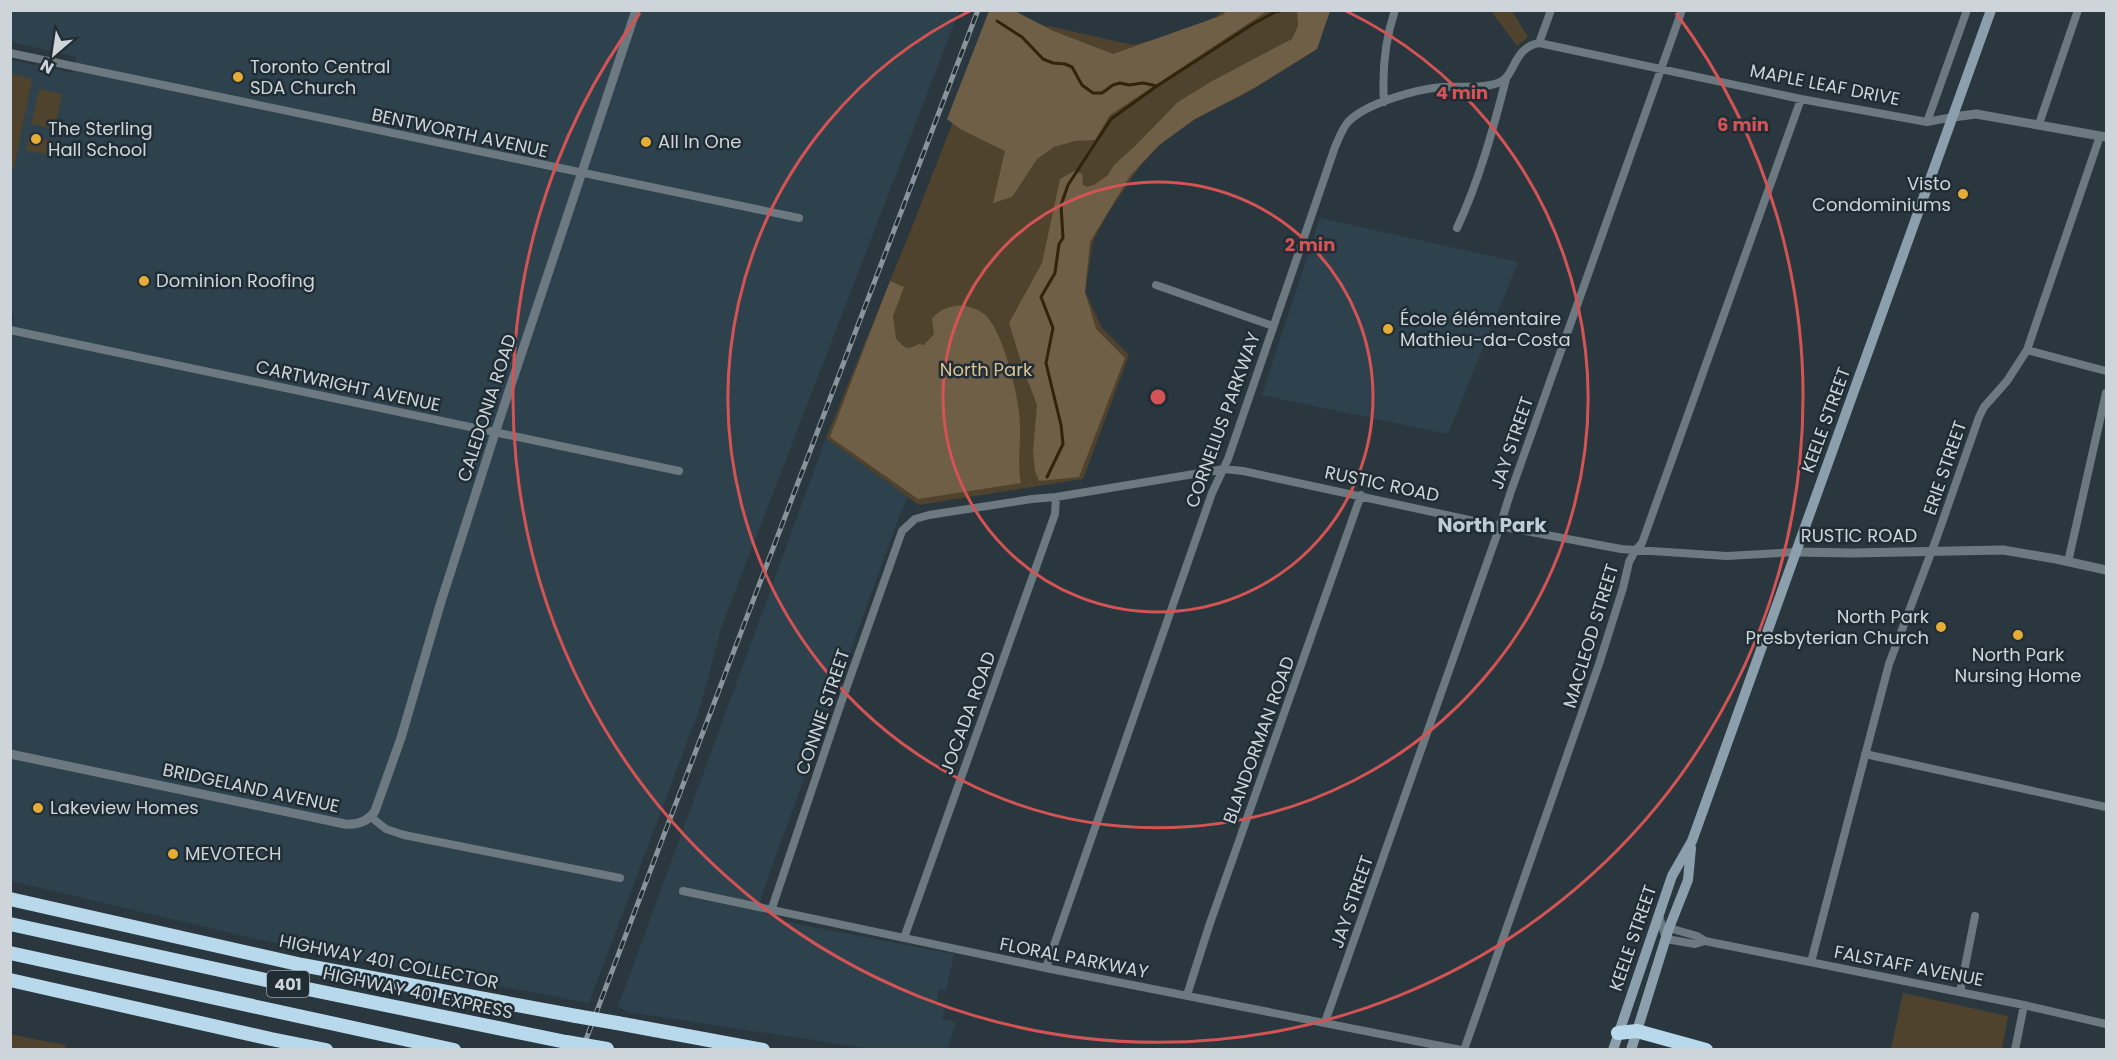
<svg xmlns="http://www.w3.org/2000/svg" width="2117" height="1060" font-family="Poppins,sans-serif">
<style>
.built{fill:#2e424e}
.green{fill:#50432d}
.forest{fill:#6e5f46}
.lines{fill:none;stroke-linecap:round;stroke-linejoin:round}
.stream{stroke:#31240b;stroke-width:3}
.minor{stroke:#6d7981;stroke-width:8}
.tertiary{stroke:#6d7981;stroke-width:9}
.secondary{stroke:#8ba0ac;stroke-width:10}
.motorway{stroke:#b8d8eb;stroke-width:14}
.rail-casing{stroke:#8a949b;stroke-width:5}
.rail{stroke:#202d35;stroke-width:3;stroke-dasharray:9;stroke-linecap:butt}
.motorway-bridge{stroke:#b8d8eb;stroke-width:14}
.ring{fill:none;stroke:#d45354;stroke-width:3}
.poi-dot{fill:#e6ad36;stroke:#202d35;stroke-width:2}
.labels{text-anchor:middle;stroke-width:5;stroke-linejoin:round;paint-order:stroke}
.shield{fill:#202d35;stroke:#99a3a8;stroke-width:1.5}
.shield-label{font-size:16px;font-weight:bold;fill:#cdd5da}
.poi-label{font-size:18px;fill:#cdd5da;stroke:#202d35;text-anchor:start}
.street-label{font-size:18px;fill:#cdd5da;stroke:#202d35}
.park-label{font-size:18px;fill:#ddc08f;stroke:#202d35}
.neighbourhood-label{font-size:20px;font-weight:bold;fill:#bccdd6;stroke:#202d35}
.centre{fill:#d45354;stroke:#202d35;stroke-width:3}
.ring-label{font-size:18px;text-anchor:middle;font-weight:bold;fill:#d45354;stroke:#202d35;stroke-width:5;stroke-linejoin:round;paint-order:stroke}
</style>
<rect width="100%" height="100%" fill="#2a373f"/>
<path class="built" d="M11 11H959L721 628 701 705 589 1003 252 938 11 881 10 337 15 315 10 313 11 60 73 73 77 57 11 42Z
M1320 218 1518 262 1448 434 1262 395Z
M826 438 908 497 899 517 761 897V911L781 921 954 954 946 991 939 989 937 1001 945 1007 942 1019 956 1022 947 1049H871L629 1012 618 1007Z"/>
<path class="green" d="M996 11 1039 24 1133 45 1168 36 1216 17 1221 11H1330L1317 49 1243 95 1175 129 1140 166 1108 213 1093 241 1085 292 1102 328 1129 355 1083 479 919 505 826 438 910 232Z
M1491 11H1512L1528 37 1517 46Z
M11 74 32 79 14 168 10 167Z
M39 89 62 94 55 129 31 124Z
M29 136 53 141 50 155 26 150Z
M1903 993 2008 1016 2002 1049H1891Z
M10 1034 13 1035 66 1045 64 1049H11Z"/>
<path class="forest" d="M989 11H1015L1051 30 1113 54 1223 15 1226 11H1267L1110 115 1095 140 1075 141 1054 147 1037 159 1012 197 993 203 1005 151 960 129 947 119Z
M1297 11H1330L1317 49 1256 87 1195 119 1158 146 1130 176 1090 242 1085 292 1096 329 1125 358 1079 477 1039 481 1035 471 1033 451 1037 405 1023 368 1009 323 1042 263 1060 179 1074 171 1082 174 1083 185 1087 187 1094 185 1108 175 1114 165 1133 148 1178 102 1214 80 1292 39 1298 26Z
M890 281 904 287 893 316 896 339C908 350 905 350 919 344L924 345 934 334 932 319C939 309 954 304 965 306 973 307 984 312 989 319 1005 340 1019 397 1020 424 1021 443 1017 466 1021 483L918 499 830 437Z"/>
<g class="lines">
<path class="stream" d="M997 21 1022 37 1043 59 1053 63 1065 64 1072 67 1082 85 1093 93H1102L1113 85 1120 83 1129 85 1143 83 1157 86
M1047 477 1063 444 1061 425 1046 363 1053 328 1041 297 1055 273 1059 244 1063 238 1061 205 1068 185 1111 119 1157 86 1253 24 1275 12 1284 10"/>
<path class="minor" d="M1539 43 1801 99 1927 122 1953 117
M10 53 799 218
M1384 102C1382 72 1385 40 1395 10
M1927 122 1967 10
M2039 124 2078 10
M1457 228C1479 181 1493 130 1506 79
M1156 285 1273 326
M10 330 679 471
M2027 350 2106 371
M2068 562 2106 393
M1865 754 2106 807
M371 817 386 829 404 835 620 878
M683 891 1046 968 1461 1050
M772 908 841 703 902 531 915 519 929 515 1032 499 1056 497 1224 469 1243 471 1488 524 1621 549 1727 556 1796 552
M1659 916 1666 939 1695 944 1705 941
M1669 928 1697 936 1705 941 2024 1005 2106 1024
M904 938 1055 514 1056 497
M1811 962 1889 664 1937 537 1979 417 1984 407 2007 381 2027 350 2100 136
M1046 968 1212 493 1228 459 1335 147C1339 138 1342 129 1348 122 1366 103 1417 89 1443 87 1461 86 1482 89 1498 83 1516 77 1512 48 1539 43L1551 10
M1960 992 1975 916
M1187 995 1209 926 1361 495
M1325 1022 1500 526 1510 494 1682 10
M1464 1050 1599 664 1623 588 1629 562 1635 551 1642 543 1801 99
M2015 1050 2024 1005"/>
<path class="tertiary" d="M1953 117 1976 114 2106 137
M1796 552 1852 553 2003 550 2056 559 2106 570
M10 754 345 824C358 825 368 822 375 811L401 738 440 605 495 433 636 10"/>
<path class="secondary" d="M1613 1050 1672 876 1692 841 1991 10
M1631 1050 1669 928 1688 880 1691 848"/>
<path class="motorway" d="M10 899 302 965 576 1016
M10 924 293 986 566 1042
M10 953 454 1050
M10 980 271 1039 326 1050
M617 1023 763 1050
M1618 1033 1637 1031 1706 1050"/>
<defs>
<path id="rail" d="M582 1050 978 10"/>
</defs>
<use href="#rail" class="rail-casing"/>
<use href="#rail" class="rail"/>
<path class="motorway-bridge" d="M576 1016 617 1023
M566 1042 607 1049"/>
</g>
<g class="ring">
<circle cx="1158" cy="397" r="215"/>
<path d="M1346 11A430 430 0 1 1 970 11"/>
<path d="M1676 13A645 645 0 1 1 640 13"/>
</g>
<g class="poi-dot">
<circle cx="238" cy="77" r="6"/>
<circle cx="36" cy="139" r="6"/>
<circle cx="646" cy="142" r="6"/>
<circle cx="1963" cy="194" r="6"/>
<circle cx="144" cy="281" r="6"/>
<circle cx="1388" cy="329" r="6"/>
<circle cx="1941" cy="627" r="6"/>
<circle cx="2018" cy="635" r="6"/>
<circle cx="38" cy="808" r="6"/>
<circle cx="173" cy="854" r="6"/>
</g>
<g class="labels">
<rect class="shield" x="267" y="971" width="42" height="26" rx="4.5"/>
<g class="shield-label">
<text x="288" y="990">401</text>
</g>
<g class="poi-label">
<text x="250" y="73">Toronto Central<tspan x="250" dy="21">SDA Church</tspan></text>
<text x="48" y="135">The Sterling<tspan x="48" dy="21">Hall School</tspan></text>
<text x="658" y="148">All In One</text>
<text x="1951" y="190" text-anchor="end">Visto<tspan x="1951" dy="21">Condominiums</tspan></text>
<text x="156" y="287">Dominion Roofing</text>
<text x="1400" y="325">École élémentaire<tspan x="1400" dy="21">Mathieu-da-Costa</tspan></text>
<text x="1929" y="623" text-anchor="end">North Park<tspan x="1929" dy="21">Presbyterian Church</tspan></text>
<text x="2018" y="661" text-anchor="middle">North Park<tspan x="2018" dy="21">Nursing Home</tspan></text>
<text x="50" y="814">Lakeview Homes</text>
<text x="185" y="860">MEVOTECH</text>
</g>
<g class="street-label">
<text transform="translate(1825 85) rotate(11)" y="6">MAPLE LEAF DRIVE</text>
<text transform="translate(460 133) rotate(12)" y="6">BENTWORTH AVENUE</text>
<text transform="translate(348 386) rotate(12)" y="6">CARTWRIGHT AVENUE</text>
<text transform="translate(487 408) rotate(-72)" y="6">CALEDONIA ROAD</text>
<text transform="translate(1223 420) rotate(-70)" y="6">CORNELIUS PARKWAY</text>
<text transform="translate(1826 420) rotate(-70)" y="6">KEELE STREET</text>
<text transform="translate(1512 443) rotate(-71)" y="6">JAY STREET</text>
<text transform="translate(1945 468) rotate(-71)" y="6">ERIE STREET</text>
<text transform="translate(1382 484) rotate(12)" y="6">RUSTIC ROAD</text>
<text x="1859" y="542">RUSTIC ROAD</text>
<text transform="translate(1591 636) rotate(-73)" y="6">MACLEOD STREET</text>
<text transform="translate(823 712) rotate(-71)" y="6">CONNIE STREET</text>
<text transform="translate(968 713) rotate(-70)" y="6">JOCADA ROAD</text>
<text transform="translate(1259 740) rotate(-70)" y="6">BLANDORMAN ROAD</text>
<text transform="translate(251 788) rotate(12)" y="6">BRIDGELAND AVENUE</text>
<text transform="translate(1352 902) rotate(-71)" y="6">JAY STREET</text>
<text transform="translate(1633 938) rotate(-71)" y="6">KEELE STREET</text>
<text transform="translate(1074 958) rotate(11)" y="6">FLORAL PARKWAY</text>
<text transform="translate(389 962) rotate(11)" y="6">HIGHWAY 401 COLLECTOR</text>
<text transform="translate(1909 966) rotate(11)" y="6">FALSTAFF AVENUE</text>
<text transform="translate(418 993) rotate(12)" y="6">HIGHWAY 401 EXPRESS</text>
</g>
<g class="park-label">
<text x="986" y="376">North Park</text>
</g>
<g class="neighbourhood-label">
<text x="1492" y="532">North Park</text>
</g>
</g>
<circle cx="1158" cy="397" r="9" class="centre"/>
<g class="ring-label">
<text x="1462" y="99">4 min</text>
<text x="1743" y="131">6 min</text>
<text x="1310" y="251">2 min</text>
</g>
<rect width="2117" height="1060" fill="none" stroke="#cdd5da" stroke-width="24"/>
<g transform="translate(54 54) rotate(209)" stroke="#202d35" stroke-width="4.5" paint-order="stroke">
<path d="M0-4.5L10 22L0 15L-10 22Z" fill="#cdd5da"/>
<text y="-9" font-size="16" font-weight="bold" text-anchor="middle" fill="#cdd5da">N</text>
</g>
</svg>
